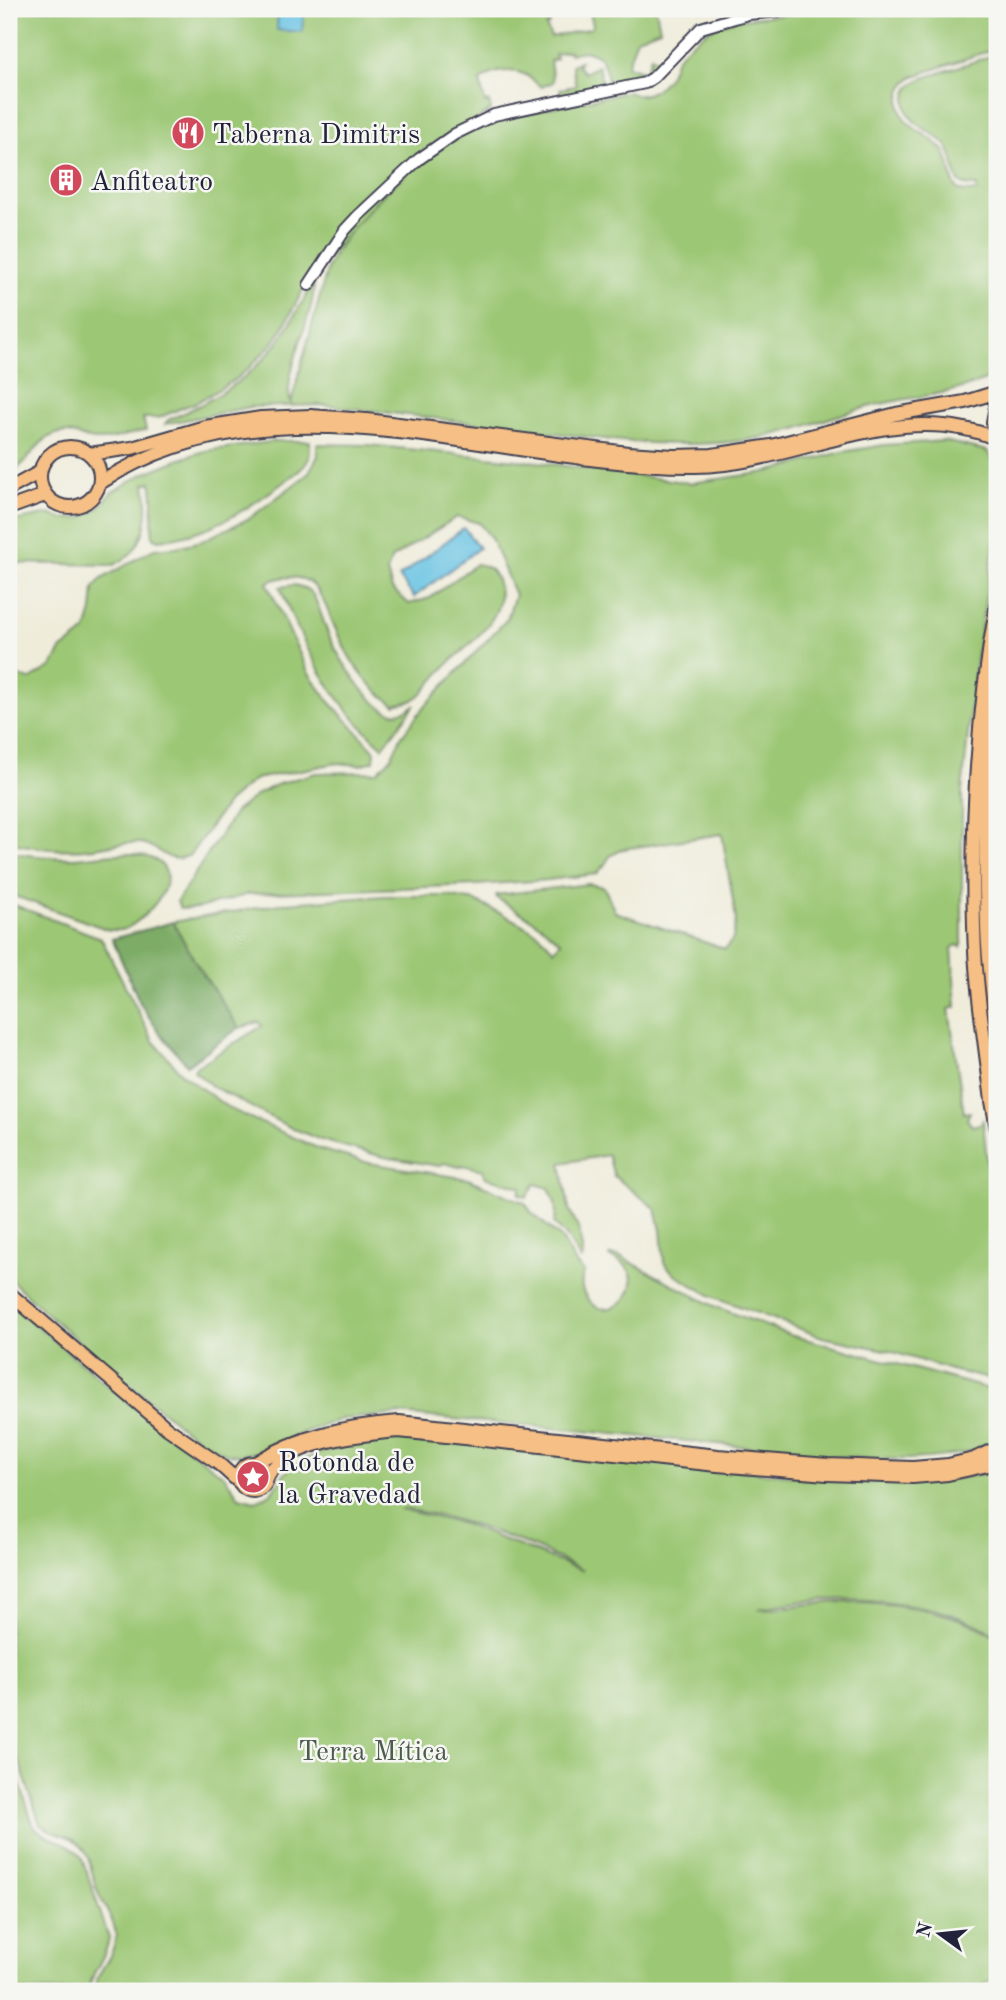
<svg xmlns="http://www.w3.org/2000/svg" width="1006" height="2000" font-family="'Old Standard TT',serif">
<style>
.green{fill:#9cc775;stroke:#5f7458;stroke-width:2;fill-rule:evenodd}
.forest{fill:#7dac66;stroke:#506750;stroke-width:2}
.water{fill:#66c2e3;stroke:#44728f;stroke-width:2}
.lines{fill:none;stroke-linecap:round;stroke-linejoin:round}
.minor-casing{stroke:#414053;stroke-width:14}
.major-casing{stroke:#414053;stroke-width:16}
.minor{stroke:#fff;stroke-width:10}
.major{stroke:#f5bf86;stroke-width:12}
.labels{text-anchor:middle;stroke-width:5;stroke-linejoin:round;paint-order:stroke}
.poi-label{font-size:28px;fill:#22223b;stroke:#f6f6f2;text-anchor:start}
.park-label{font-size:28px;fill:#4d5c4f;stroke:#f6f6f2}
</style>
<rect width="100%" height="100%" fill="#f6f6f2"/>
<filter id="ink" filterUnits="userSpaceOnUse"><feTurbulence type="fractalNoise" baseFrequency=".0143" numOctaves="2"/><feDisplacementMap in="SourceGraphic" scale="14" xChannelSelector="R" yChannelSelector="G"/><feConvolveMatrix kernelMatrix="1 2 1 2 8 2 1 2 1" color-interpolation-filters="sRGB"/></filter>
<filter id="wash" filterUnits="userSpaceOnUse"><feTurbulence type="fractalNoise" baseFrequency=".00686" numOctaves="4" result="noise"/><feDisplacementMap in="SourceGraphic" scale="28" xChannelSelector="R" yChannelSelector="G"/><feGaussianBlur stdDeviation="1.57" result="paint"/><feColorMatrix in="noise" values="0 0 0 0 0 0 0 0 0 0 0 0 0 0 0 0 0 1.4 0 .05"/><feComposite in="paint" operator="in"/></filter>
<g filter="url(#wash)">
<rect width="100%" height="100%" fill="#efecda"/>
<path class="green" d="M9 9H539L541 11 552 9 546 14 550 24 546 26 551 37 592 28 593 25 589 9H656L660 29 637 38 627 66 645 72 651 56 661 63 645 77 609 85C604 60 600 45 570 54L569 51 555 54 556 59 550 61 553 82 542 87C538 85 530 77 524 74 509 68 492 71 480 81L485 103 489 102 491 110 403 169 307 282 283 328 272 344 248 369 233 381 199 401 158 418H143L146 430C131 433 113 441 97 440 80 440 69 426 49 437 35 444 27 465 9 475Z
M815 9H997V48L914 76C905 82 901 88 900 99 897 130 930 131 944 151 956 169 944 198 977 191V186C946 188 961 164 946 145 933 129 903 125 906 99 907 88 912 84 921 79L997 54V373C988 381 979 382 968 386 939 396 919 396 890 402 851 409 814 425 776 434 725 447 673 445 621 441L325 405 250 407 165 424 168 420C213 401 255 377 283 335 294 318 302 300 314 284 315 315 280 379 291 403L328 266C357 210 433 143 493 120 505 115 521 114 534 111 566 105 597 98 628 92 643 101 660 89 669 76 672 71 673 65 675 61 680 52 695 40 703 34 735 11 779 20 815 9Z
M580 61 578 66 584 73 598 66 603 86 562 95 560 89 576 86 572 65Z
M277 441H310C310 446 310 453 309 458 305 469 290 477 281 484 242 513 209 534 159 540L153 537C150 519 156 501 151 482L145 484C151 517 145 552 113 565L9 563V522L49 514 63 519 81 518 98 509 112 492 143 474 180 459 205 451Z
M944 441 987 451 997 467V526L976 660 962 791V944L961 947 957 945 952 948 956 1007 949 1009 964 1113 970 1112 967 1119 972 1126 980 1124 983 1120 990 1193 997 1227V1381L951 1370 890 1351 822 1337 712 1296 675 1275 664 1263 661 1230 656 1209 614 1176 608 1155 561 1163 569 1209 579 1230 583 1256 581 1260 567 1237 554 1223C558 1210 555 1200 549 1188L535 1184 527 1197 519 1194 521 1187 485 1177 483 1170 463 1165 459 1167 444 1163 439 1166 384 1157 321 1140 287 1126 212 1086 194 1071 196 1067 262 1026 259 1022 239 1028 197 965 173 922 286 903 384 896H447L475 901 510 918 539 934 554 950 561 942 542 926 497 898 496 895 589 884 604 887 615 912 725 949 733 939 736 919 722 834 623 849 610 856 604 866 596 874 548 880 476 885 249 894 199 908 180 909 177 901 236 811 259 793 281 783 316 773 377 772 391 758 401 737 425 706 507 619 515 595 491 538 479 523 457 517 392 558 387 572 392 589 409 604 430 598 476 564C489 566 494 570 498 583 509 618 467 645 446 666 435 677 425 694 411 701 406 703 400 703 395 705 364 685 347 657 333 623 328 611 322 594 313 585 302 574 278 576 267 583L308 672 328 700 375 751 374 761 360 765 337 763 255 779 228 802 190 855C166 867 160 845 140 843 121 841 104 848 85 849 59 851 34 848 9 842V672L29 680 52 666 61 650 86 631 92 611 94 588 100 580 154 549 176 547 202 541 250 518 308 474 318 456 317 444 368 445 537 462 691 483 767 472 842 452 885 445Z
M294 585C302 587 308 588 313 595 320 607 323 623 329 636 338 656 371 711 395 713 402 713 409 709 415 705L383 747C333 704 304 648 280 587Z
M9 852C30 856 52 858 74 858 99 857 132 848 155 860 187 877 145 920 125 929 119 931 114 930 109 930L9 894Z
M9 903 101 938 153 1041 183 1075 230 1109 322 1150 369 1163 468 1179 525 1203 532 1213 562 1239 576 1264 584 1272C580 1281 581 1290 587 1298 612 1333 661 1272 609 1257L610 1255 619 1256 714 1306 790 1335 997 1391V1440C936 1477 789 1450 718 1444 612 1434 505 1423 399 1414L342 1419 304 1432 264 1451 241 1455 227 1454 204 1443 180 1426 49 1316 9 1278Z
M9 1302 132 1406 224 1476 239 1497 255 1501C260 1499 267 1497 270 1494 280 1485 278 1476 294 1466 337 1439 382 1439 431 1440L797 1476 896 1483 961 1478 997 1471V1635C932 1596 832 1592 759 1609 780 1609 802 1604 824 1603 878 1599 950 1608 997 1637V1975L977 1991H94C96 1971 114 1958 116 1937 116 1922 103 1906 98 1892 91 1877 92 1854 78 1843 67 1833 51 1834 40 1824L19 1761 9 1737ZM400 1509C455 1514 534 1544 583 1571L464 1524Z
M9 1750 33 1824C44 1842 70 1838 82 1858L109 1938C107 1958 90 1972 89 1991H9Z"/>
<path class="forest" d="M173 922 197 965 239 1028 187 1065 159 1032 141 1005 112 939Z"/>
<path class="water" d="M278 9H309L304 13 302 32 277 30Z
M464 528 479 548 414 597 399 577Z"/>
</g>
<g filter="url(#ink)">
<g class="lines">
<defs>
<path id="minor" d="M309 285 345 230 358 216 419 159 455 134 494 115 645 83 654 77 701 28 748 14 800 9"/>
<path id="major" d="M997 401 993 422 997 440
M40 477a30 30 0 1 1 60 0a30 30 0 1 1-60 0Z
M89 454 132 448 205 427 261 418 310 416 367 420 628 453 674 456 712 455 771 446 896 414 965 402 997 392
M100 483C279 366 501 468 696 466 797 465 897 396 997 439
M9 489 40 472
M9 508 45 495
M997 602C978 708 971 818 974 926 975 984 985 1043 992 1101L997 1129
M997 680C986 760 984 845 987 926 988 963 994 1001 997 1038
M9 1293 167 1428 219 1464 239 1482
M255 1463C300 1435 348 1426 399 1422L718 1456 828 1465 913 1468 948 1465 974 1459 997 1448
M239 1477a14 14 0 1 1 28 0a14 14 0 1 1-28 0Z
M267 1478C282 1441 365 1434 399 1431L717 1465 827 1474 913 1477 948 1474 997 1463"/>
</defs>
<use href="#minor" class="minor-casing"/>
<use href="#major" class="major-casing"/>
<use href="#minor" class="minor"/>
<use href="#major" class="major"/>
</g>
</g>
<defs>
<symbol id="restaurant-disc" viewBox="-11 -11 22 22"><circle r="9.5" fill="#d1495b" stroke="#f6f6f2"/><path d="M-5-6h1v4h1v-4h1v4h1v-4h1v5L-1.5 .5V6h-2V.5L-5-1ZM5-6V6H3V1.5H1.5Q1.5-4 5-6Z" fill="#fff"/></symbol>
<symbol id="building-disc" viewBox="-11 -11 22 22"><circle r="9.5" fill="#d1495b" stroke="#f6f6f2"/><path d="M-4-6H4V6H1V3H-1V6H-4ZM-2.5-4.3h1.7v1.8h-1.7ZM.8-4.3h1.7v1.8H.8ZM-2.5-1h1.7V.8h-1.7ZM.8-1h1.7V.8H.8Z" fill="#fff"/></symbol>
<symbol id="sight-disc" viewBox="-11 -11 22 22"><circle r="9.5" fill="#d1495b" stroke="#f6f6f2"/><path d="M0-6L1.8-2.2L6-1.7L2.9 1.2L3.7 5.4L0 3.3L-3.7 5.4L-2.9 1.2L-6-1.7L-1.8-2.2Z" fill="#fff"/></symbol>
</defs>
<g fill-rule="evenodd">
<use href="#restaurant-disc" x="169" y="114" width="38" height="38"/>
<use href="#building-disc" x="47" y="161" width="38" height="38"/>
<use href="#sight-disc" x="234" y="1458" width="38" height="38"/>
</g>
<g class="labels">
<g class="poi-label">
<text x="212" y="143">Taberna Dimitris</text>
<text x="90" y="190">Anfiteatro</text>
<text x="278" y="1471">Rotonda de<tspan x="278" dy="32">la Gravedad</tspan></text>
</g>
<g class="park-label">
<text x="373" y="1760">Terra Mítica</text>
</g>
</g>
<rect width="1006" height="2000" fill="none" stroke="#f6f6f2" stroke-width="35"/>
<g transform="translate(940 1934) rotate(285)" stroke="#f6f6f2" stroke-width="5" paint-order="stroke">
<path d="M0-5L12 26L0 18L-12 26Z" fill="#22223b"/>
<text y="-10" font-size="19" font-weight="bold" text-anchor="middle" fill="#22223b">N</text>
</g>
</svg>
